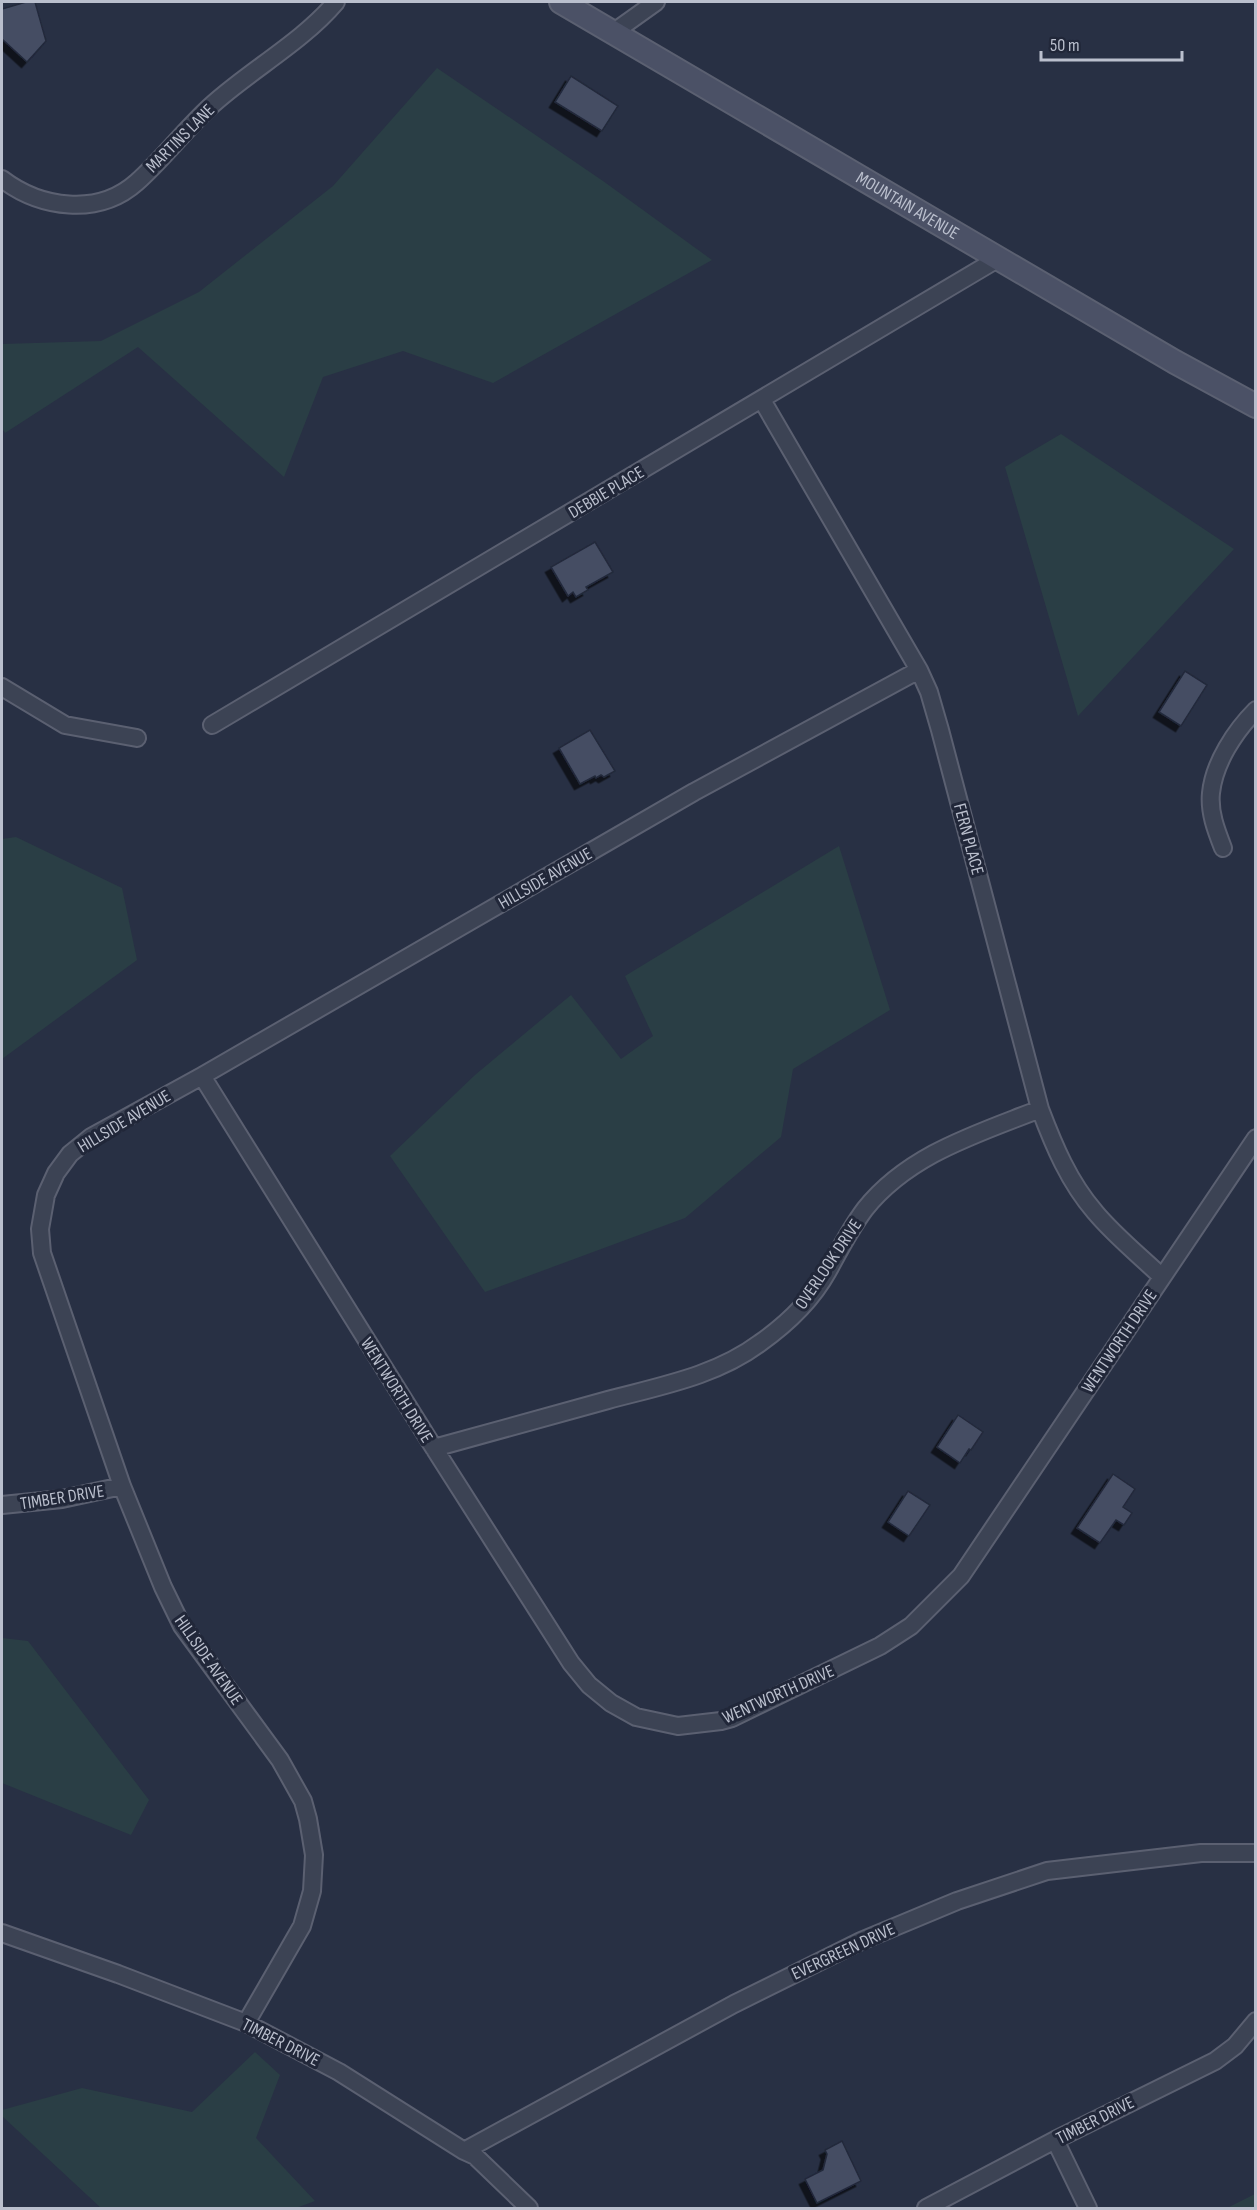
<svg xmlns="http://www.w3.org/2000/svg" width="1257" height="2210" font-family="'Sofia Sans Condensed',sans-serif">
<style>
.green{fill:#2a3e45}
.building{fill:#444d64;stroke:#23293b;stroke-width:1.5;filter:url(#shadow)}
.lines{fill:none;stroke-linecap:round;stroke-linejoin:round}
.minor-casing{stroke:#5b6071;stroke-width:20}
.secondary-casing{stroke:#5b6071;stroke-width:26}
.minor{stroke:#3c4354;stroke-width:16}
.secondary{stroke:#4b5166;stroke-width:22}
.labels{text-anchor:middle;stroke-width:6;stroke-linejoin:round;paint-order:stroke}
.street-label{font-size:18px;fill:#babfcd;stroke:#212739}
</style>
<defs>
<filter id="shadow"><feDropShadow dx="-5.5" dy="5.5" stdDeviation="0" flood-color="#0009"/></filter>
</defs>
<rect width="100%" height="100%" fill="#283044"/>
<path class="green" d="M437 68 603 181 712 260 493 383 403 351 323 377 284 477 138 347 5 433 2 428V344L101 341 199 292 333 186Z
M1061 434 1234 549 1078 716 1005 467Z
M16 837 122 888 137 960 2 1059V839Z
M839 846 890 1010 793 1069 781 1137 685 1218 485 1292 390 1156 475 1075 571 995 621 1059 653 1036 625 976Z
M2 1638 28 1641 149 1800 131 1835 2 1783Z
M255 2052 280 2075 256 2138 315 2201 296 2208H101L2 2116V2110L82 2088 192 2112Z
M1255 2194V2208H1227Z"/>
<path class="building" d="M26 2H35L46 41 27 62 2 39V9Z
M571 76 618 106 602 131 555 102Z
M595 542 613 572 586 587 588 590 576 597 573 592 568 596 551 567Z
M1185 671 1207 685 1181 726 1159 712Z
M590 730 615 771 604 777 601 775 596 778 595 776 580 784 559 748Z
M958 1415 983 1432 971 1450 969 1449 960 1463 937 1447Z
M1113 1474 1135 1489 1123 1507 1132 1513 1124 1525 1116 1520 1100 1543 1077 1528Z
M908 1491 930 1505 909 1536 888 1522Z
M842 2141 861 2181 817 2203 805 2179 823 2170 827 2154 825 2150Z"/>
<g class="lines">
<defs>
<path id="minor" d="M614 32 656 2
M2 179C40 208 98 217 137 182 164 158 186 128 213 104 252 69 302 42 336 2
M762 400 919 670 929 692 940 730 1040 1109C1054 1146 1069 1182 1095 1212 1114 1235 1140 1256 1162 1277
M2 687 65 725 137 738
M212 725 999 258
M1223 848C1216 830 1209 812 1211 793 1214 763 1235 731 1256 710
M202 1076 434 1448 571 1663 589 1685 611 1703 636 1717 678 1726 721 1721 732 1718 880 1646 911 1626 961 1576 1256 1138
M434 1448C492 1432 550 1416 608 1400 660 1386 716 1376 760 1343 787 1324 812 1300 828 1271 840 1249 850 1229 865 1209 909 1154 977 1134 1040 1109
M2 1505 62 1499 122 1486
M2 1933 118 1974 246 2023 339 2072 464 2151 475 2156 529 2208
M246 2023 302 1926 312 1891 314 1855 308 1819 303 1801 280 1760 182 1626 163 1587 122 1486 42 1253 40 1229 46 1195 56 1173 70 1154 91 1137 202 1076 694 792 919 670
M1055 2140 1088 2208
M464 2151 734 2004 861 1941 957 1901 1047 1871 1201 1853H1256
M926 2208 1055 2140 1215 2061 1235 2046 1256 2021"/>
<g id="secondary">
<path id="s1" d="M561 2 1175 362 1256 406"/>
</g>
</defs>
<use href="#minor" class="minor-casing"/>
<use href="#secondary" class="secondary-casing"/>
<use href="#minor" class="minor"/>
<use href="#secondary" class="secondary"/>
</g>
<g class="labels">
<g class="street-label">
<text transform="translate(180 138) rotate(-45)" y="6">MARTINS LANE</text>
<text dy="6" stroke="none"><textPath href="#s1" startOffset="402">MOUNTAIN AVENUE</textPath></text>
<text transform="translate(606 492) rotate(-31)" y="6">DEBBIE PLACE</text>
<text transform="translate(969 839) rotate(75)" y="6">FERN PLACE</text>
<text transform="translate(545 878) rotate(-30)" y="6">HILLSIDE AVENUE</text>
<text transform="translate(124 1121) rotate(-31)" y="6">HILLSIDE AVENUE</text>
<text transform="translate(828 1264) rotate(-56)" y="6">OVERLOOK DRIVE</text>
<text transform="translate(1119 1341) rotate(-56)" y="6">WENTWORTH DRIVE</text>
<text transform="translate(397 1390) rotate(58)" y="6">WENTWORTH DRIVE</text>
<text transform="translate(62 1497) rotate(-9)" y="6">TIMBER DRIVE</text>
<text transform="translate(209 1660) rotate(55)" y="6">HILLSIDE AVENUE</text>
<text transform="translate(778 1694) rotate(-24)" y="6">WENTWORTH DRIVE</text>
<text transform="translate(843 1951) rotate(-25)" y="6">EVERGREEN DRIVE</text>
<text transform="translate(281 2042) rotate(27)" y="6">TIMBER DRIVE</text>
<text transform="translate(1095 2120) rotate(-27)" y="6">TIMBER DRIVE</text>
</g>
</g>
<rect width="1257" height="2210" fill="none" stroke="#babfcd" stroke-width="6"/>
<path d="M1041 51v9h141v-9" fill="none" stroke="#babfcd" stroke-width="3"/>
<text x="1050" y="51" font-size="18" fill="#babfcd" stroke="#212739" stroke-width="4.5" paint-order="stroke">50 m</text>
</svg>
